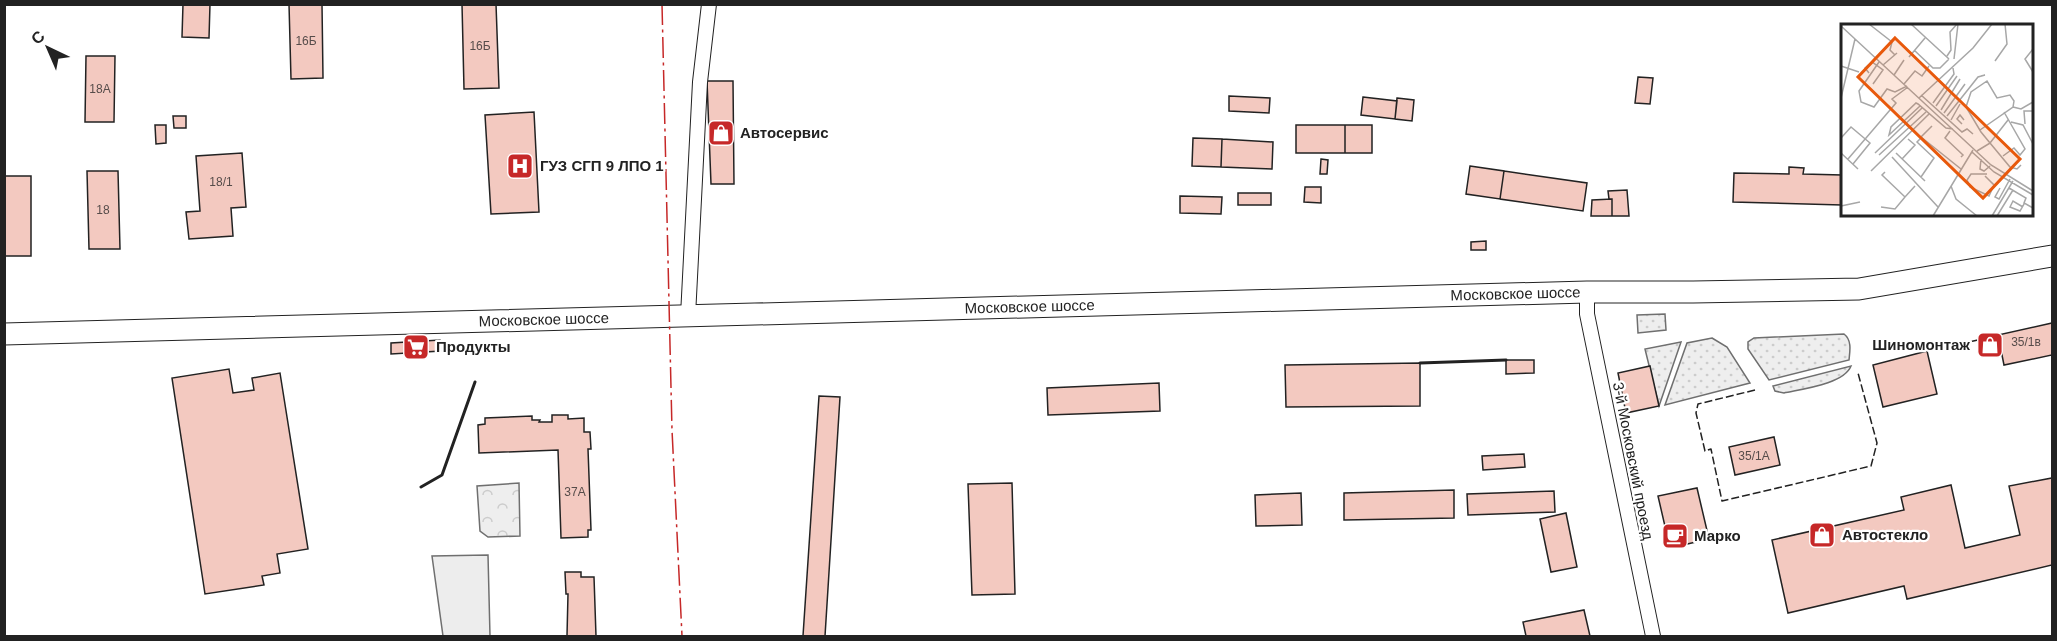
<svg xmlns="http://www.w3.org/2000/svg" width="2057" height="641" font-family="Helvetica,sans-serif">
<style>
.grass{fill:url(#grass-dots);stroke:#6f6f6f;stroke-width:1.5}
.park{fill:url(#park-crowns);stroke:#6f6f6f;stroke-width:1.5}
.parking{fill:#ededed;stroke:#6f6f6f;stroke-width:1.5}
.building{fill:#f3c9c0;stroke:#222;stroke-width:1.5}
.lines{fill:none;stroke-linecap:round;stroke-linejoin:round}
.minor-casing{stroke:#222;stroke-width:16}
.primary-casing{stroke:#222;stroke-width:23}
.minor{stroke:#fff;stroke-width:14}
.primary{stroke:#fff;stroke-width:21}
.fence{stroke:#222;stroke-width:1.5;stroke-dasharray:8 3;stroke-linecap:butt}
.wall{stroke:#222;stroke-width:3}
.power{stroke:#c62828;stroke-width:1.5;stroke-dasharray:21 4.5 3 4.5;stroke-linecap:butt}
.labels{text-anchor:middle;stroke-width:4.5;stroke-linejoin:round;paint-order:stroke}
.number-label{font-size:12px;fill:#564c4a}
.poi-label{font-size:15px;font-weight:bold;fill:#222;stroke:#fff;text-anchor:start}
.street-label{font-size:15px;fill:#222;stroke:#fff}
.inset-road{fill:none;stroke:#a7a7a7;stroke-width:1.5}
.view{fill:#e8590c;fill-opacity:0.15;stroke:#e8590c;stroke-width:3}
.inset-edge{fill:none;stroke:#222;stroke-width:3}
</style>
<defs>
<pattern id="grass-dots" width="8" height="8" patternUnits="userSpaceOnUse" patternTransform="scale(1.5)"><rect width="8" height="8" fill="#eee"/><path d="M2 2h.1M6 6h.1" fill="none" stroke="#ccc" stroke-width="1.8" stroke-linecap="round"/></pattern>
<pattern id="park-crowns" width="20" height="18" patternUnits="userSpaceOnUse" patternTransform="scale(1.5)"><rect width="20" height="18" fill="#eee"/><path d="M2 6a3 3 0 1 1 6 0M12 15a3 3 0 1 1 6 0" fill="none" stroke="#ccc"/></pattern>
</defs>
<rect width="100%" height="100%" fill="#fff"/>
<path class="grass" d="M1665 314 1666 330 1638 333 1637 315Z
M1844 334C1852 340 1850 351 1849 360L1769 380 1748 349V342L1754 338Z
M1712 338 1727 347 1750 383 1665 405 1687 343Z
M1681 342 1659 406 1645 349Z
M1851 366C1844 384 1802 389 1784 393L1775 391 1773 386Z"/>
<path class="park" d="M519 483 520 536 488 537 480 531 477 486Z"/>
<path class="parking" d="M488 555 490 636H443L432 556Z"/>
<path class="building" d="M183 4H210L209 38 182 37Z
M289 4H322L323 78 291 79Z
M462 4H496L499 88 464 89Z
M86 56H115L114 122H85Z
M1638 77 1653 78 1650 104 1635 103Z
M707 81H733L734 184H711Z
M1229 96 1270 98 1269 113 1229 111Z
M1363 97 1397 101 1395 119 1361 115Z
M1397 98 1414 100 1412 121 1395 119Z
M534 112 539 212 491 214 485 115Z
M173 116H186V128H174Z
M155 125H166V143L156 144Z
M1296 125H1345V153H1296Z
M1345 125H1372V153H1345Z
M1193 138 1222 139 1221 167 1192 166Z
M1222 139 1273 142 1272 169 1221 167Z
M242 153 246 207 231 208 233 236 189 239 186 212 200 211 196 156Z
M1321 159 1328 160 1327 174H1320Z
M1470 166 1504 171 1500 199 1466 194Z
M1789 167 1804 168 1803 174 1842 175V205L1733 202 1734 173 1789 174Z
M87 171H118L120 249H89Z
M1504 171 1587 183 1583 211 1500 199Z
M4 176H31V256H4Z
M1305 187H1321V203L1304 202Z
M1627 190 1629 216H1612V199H1609L1608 191Z
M1238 193H1271V205H1238Z
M1180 196 1222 197 1221 214 1180 213Z
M1612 199V216H1591L1592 200Z
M1486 241V250H1471V242Z
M2052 323V355L2004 365 1998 335Z
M1998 335 2001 349 1982 355 1978 340Z
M440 340 441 351 391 354V343Z
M1927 351 1937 394 1883 407 1873 365Z
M1506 360H1534V373L1506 374Z
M1420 363V406L1286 407 1285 365Z
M1650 366 1659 406 1626 413 1618 373Z
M229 369 233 393 254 390 252 378 280 373 308 549 277 554 280 573 262 576 264 585 205 594 172 378Z
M1159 383 1160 411 1048 415 1047 388Z
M819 396 840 397 825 636H803Z
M552 415H568V419L584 418V432H590L591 449H588L591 530H588V537L561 538 558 450 479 453 478 425 485 424V418L532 416V420H540L539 422H552Z
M1774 437 1780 465 1735 475 1729 447Z
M1524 454 1525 467 1483 470 1482 456Z
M2052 478V565L1907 599 1904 586 1788 613 1772 540 1904 510 1901 497 1951 485 1965 548 2020 535 2009 486Z
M1012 483 1015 594 972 595 968 484Z
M1697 488 1709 539 1670 548 1658 496Z
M1454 490V518L1344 520V493Z
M1554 491 1555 512 1468 515 1467 494Z
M1301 493 1302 525 1256 526 1255 495Z
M1566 513 1577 567 1551 572 1540 519Z
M565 572H581V577H594L596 636H567L568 594H566Z
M1584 610 1590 636H1526L1523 622Z"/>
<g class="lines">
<defs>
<path id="minor" d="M1587 292V314L1653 636
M688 316 700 82 709 4"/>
<g id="primary">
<path id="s1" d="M4 334 1587 292H1693L1859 289 2052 256"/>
</g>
</defs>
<use href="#minor" class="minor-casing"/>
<use href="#primary" class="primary-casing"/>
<use href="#minor" class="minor"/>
<use href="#primary" class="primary"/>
<path class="fence" d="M1927 351 1978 340
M1755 390 1698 404 1696 413 1705 451 1711 449 1722 501 1871 466 1877 443 1858 373"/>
<path class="wall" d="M1420 363 1506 360
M421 487 442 475 475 382"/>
<path class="power" d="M662 4 672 430 682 636"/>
</g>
<defs>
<symbol id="shop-square" viewBox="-11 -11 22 22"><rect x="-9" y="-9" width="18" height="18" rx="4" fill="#c62828" stroke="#fff"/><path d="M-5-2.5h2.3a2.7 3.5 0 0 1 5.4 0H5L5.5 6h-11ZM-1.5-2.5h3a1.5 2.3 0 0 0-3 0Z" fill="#fff"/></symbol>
<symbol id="hospital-square" viewBox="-11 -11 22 22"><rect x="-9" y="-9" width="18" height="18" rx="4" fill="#c62828" stroke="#fff"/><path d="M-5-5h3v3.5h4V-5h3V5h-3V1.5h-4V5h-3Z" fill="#fff"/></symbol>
<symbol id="supermarket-square" viewBox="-11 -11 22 22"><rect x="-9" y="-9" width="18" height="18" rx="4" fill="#c62828" stroke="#fff"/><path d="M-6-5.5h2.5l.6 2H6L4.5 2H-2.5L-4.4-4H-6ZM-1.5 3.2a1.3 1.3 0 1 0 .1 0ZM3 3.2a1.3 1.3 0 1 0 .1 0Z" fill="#fff"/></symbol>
<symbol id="cafe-square" viewBox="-11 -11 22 22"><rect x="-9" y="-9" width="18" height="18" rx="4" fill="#c62828" stroke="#fff"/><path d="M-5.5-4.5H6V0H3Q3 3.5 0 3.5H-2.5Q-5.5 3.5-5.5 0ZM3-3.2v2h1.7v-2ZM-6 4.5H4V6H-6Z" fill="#fff"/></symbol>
</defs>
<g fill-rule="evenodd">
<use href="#shop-square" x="706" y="118" width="30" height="30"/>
<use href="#hospital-square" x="505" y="151" width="30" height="30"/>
<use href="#shop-square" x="1975" y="330" width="30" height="30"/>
<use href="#supermarket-square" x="401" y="332" width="30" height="30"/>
<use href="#shop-square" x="1807" y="520" width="30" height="30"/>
<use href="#cafe-square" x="1660" y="521" width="30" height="30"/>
</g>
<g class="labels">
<g class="number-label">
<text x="306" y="45">16Б</text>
<text x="480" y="50">16Б</text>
<text x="100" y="93">18А</text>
<text x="221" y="186">18/1</text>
<text x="103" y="214">18</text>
<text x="2026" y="346">35/1в</text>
<text x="1754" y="460">35/1А</text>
<text x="575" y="496">37А</text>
</g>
<g class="poi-label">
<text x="740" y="138">Автосервис</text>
<text x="540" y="171">ГУЗ СГП 9 ЛПО 1</text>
<text x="1970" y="350" text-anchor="end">Шиномонтаж</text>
<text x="436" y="352">Продукты</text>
<text x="1842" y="540">Автостекло</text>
<text x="1694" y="541">Марко</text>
</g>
<g class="street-label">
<text dy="5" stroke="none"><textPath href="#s1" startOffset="1512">Московское шоссе</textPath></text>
<text dy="5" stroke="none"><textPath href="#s1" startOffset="1026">Московское шоссе</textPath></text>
<text dy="5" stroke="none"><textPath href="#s1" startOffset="540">Московское шоссе</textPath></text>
<text transform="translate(1633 461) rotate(79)" y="5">3-й Московский проезд</text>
</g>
</g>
<g transform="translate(1841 24)">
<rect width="192" height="192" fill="#fff"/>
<path class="inset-road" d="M28 0 51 18 49 26 54 31M70 0 108 35M0 2 150 141 192 167M73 26 92 44H99L108 35M106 32 110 26 109 8 116 0M68 33 84 14M113 35 117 0M154 37 166 20 164 0M38 38 18 67 20 78 33 83 46 65 54 68 66 62M42 41 56 29M0 42 18 48M192 48 184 35 192 25M28 49 24 44 31 38 42 46 32 60M53 51 63 36M63 60 74 47 81 52 88 42M80 71 121 108 126 105 132 110M0 74 14 15M78 74 132 24 151 0M92 79 113 50 112 44M79 82 48 111 50 103 75 79 77 80 105 104 112 105M95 82 116 52M172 83 180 85 192 78M100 86 119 55M103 89 124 60M106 92 137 53 144 51 140 52M110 96 119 80M170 98 182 101 192 120M121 100 116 95 119 91 123 96M184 100 183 87H192M91 102 80 113 120 145M139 106 172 83 173 77 169 71 156 74 146 57 130 68 125 83 140 108 149 119 167 96M109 107 104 114 122 131 120 133M0 114 10 103 29 119 12 140M136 127 149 119 169 143 176 145 180 141M131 128 153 148 192 171M0 129 17 145M34 129 81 84M55 129 84 157M38 131 85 88M162 132 173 124 179 131 184 125 163 88M51 133 97 183M7 135 55 79 51 75 67 63M61 135 74 121 67 115M140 135 139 145 143 147 149 142M30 147 88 90M44 148 41 151 64 173 74 162M144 152 153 161 148 172 129 163 126 156 130 150H146M80 153 93 134 76 118 80 114M110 162 115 175 136 192M159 164 154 173 158 175 169 155M168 164 185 174 183 179 192 184M0 182 19 178M40 183 54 185 64 173M182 183 172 177 169 183 179 187 183 180V179M92 192 132 126M151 192 172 157M156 192 172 166"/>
<path class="view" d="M54 14 179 135 142 174 17 53Z"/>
<rect width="192" height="192" class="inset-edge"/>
</g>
<rect width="2057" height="641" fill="none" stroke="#222222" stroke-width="12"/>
<g transform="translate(48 48) rotate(316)" stroke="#ffffff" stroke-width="4.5" paint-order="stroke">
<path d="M0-4.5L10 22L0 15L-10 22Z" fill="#222222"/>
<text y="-9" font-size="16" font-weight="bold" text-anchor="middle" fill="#222222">С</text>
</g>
</svg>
